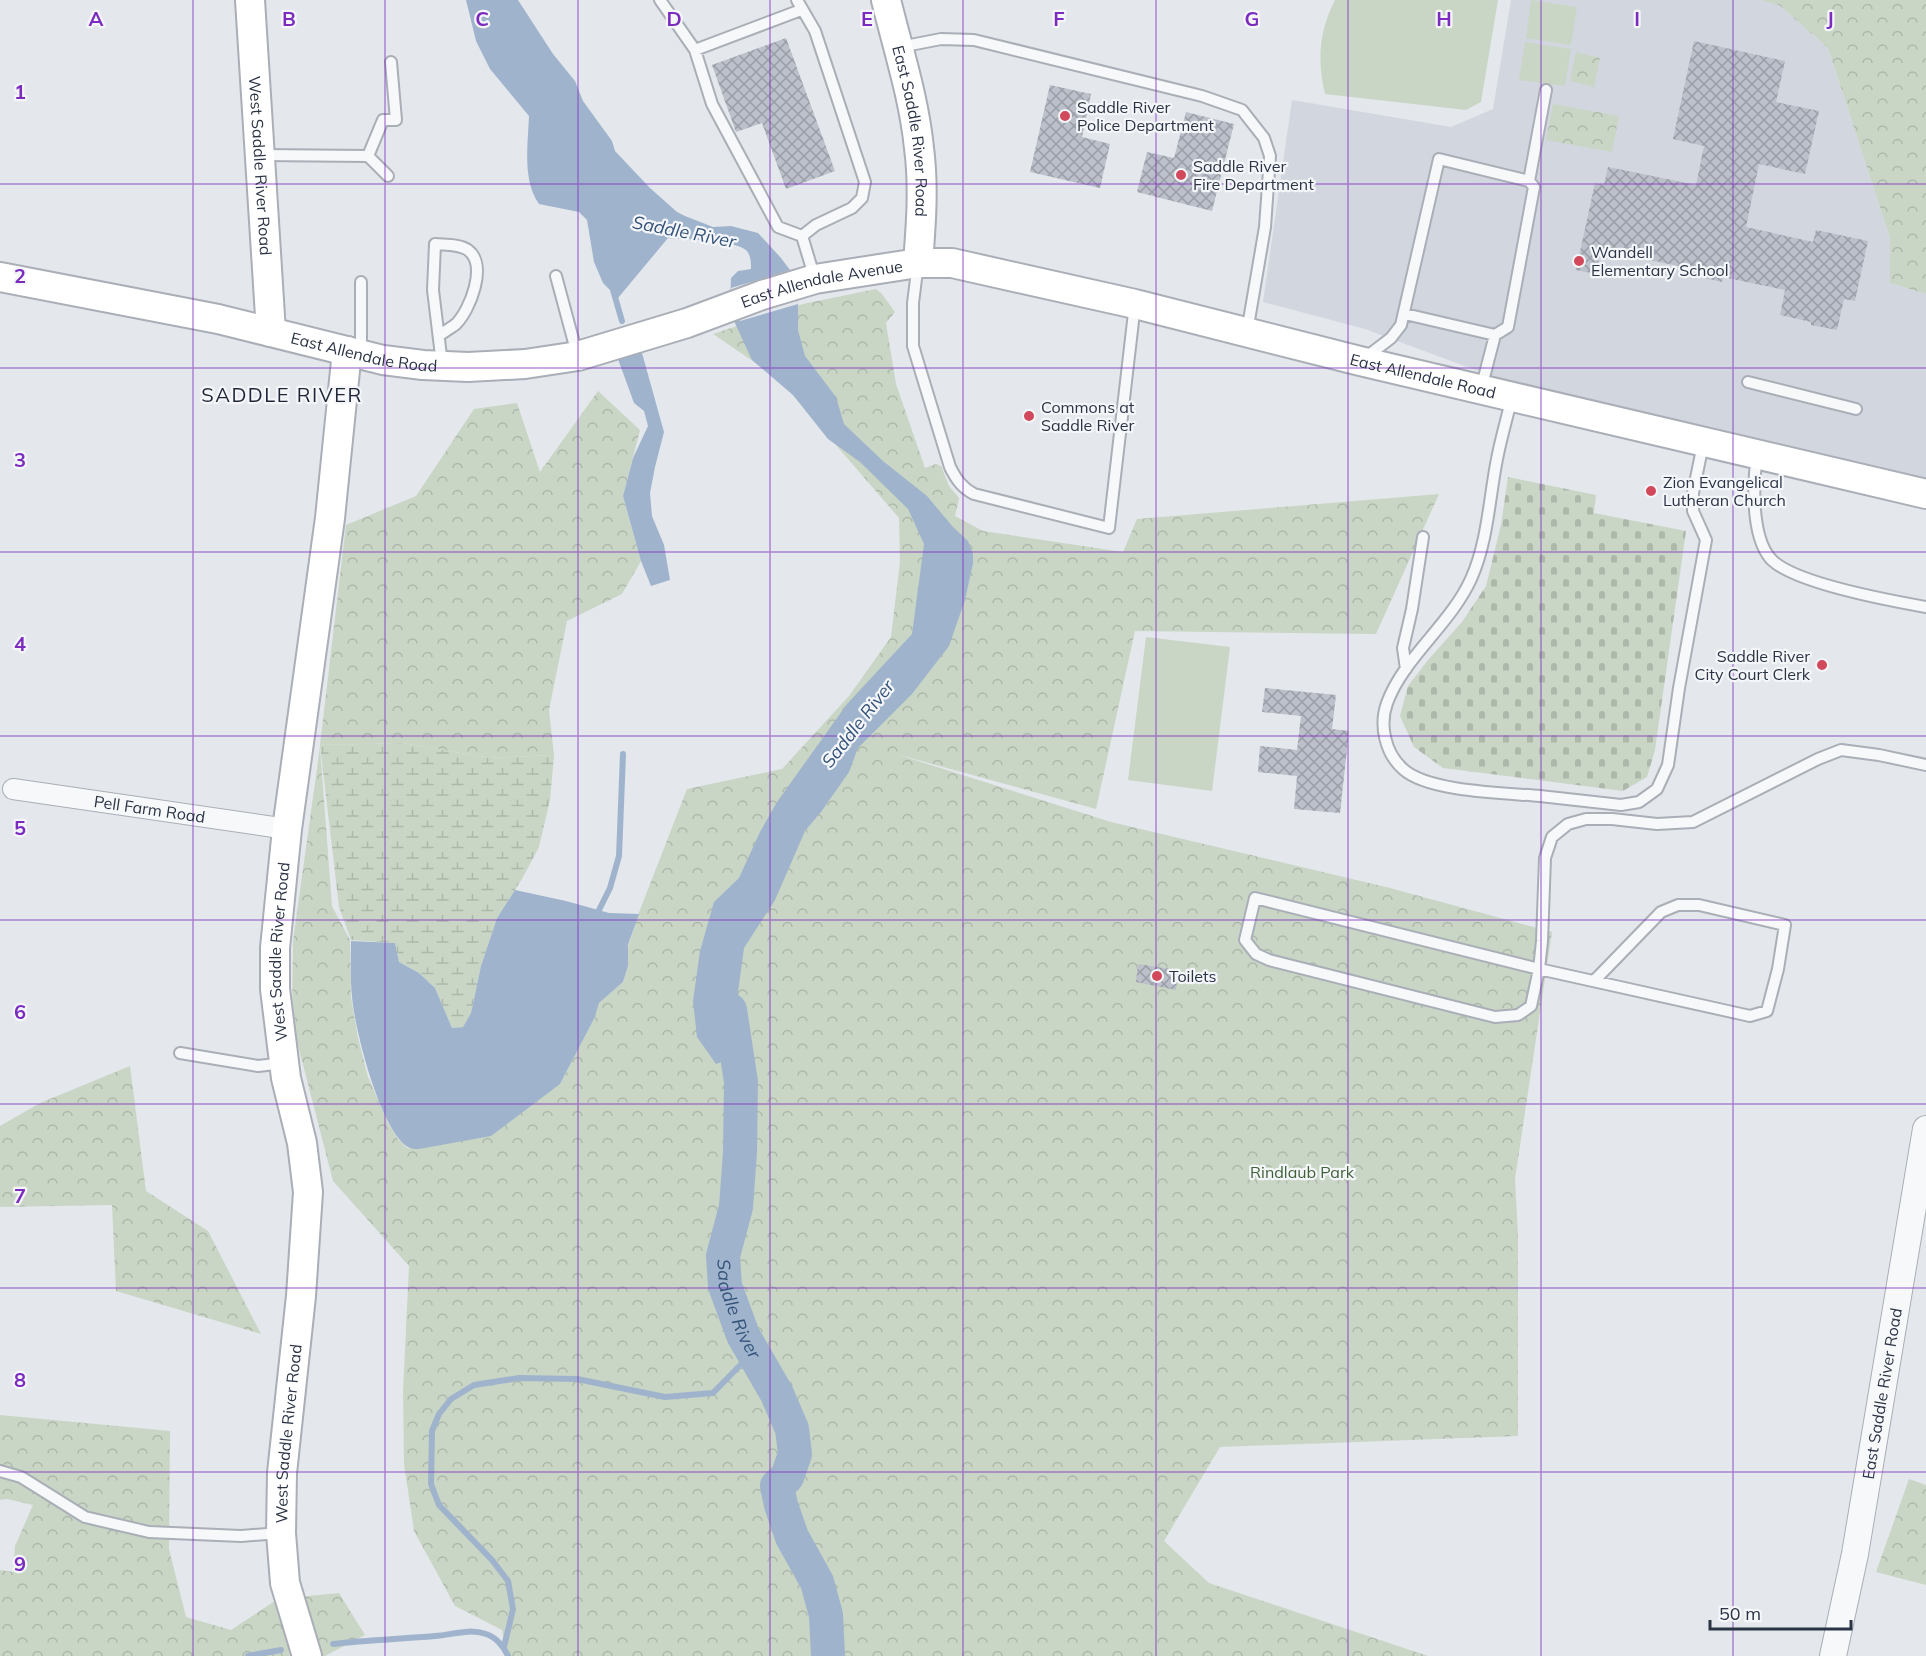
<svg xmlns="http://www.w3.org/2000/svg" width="1926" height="1656" font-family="Mulish,sans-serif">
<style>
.built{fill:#d2d6de}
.grass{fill:#c9d6c5}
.forest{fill:url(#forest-crowns)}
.wetland{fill:url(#wetland-marsh)}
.cemetery{fill:url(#cemetery-stones)}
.water{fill:#9fb4cc}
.pier{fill:#e4e7ec}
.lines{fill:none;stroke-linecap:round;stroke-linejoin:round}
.stream{stroke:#9fb4cc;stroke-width:6}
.river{stroke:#9fb4cc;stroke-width:34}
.building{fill:url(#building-cross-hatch)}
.service-casing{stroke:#a9aeb7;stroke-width:14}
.minor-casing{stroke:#a9aeb7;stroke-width:22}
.tertiary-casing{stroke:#a9aeb7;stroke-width:28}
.secondary-casing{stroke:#a9aeb7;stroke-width:32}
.service{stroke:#f7f8fa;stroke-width:10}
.minor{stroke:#f7f8fa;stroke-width:20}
.tertiary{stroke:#f7f8fa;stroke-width:26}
.secondary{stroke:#fff;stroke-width:28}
.grid{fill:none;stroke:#7b2cbf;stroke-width:1.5;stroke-opacity:0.55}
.poi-dot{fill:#d1495b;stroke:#f4f6f9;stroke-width:2}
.labels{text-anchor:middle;stroke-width:4.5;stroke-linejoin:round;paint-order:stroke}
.poi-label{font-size:16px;fill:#2b3445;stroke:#f4f6f9;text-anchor:start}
.street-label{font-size:16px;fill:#2b3445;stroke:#f4f6f9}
.park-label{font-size:16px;fill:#3f6138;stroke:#f4f6f9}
.water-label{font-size:18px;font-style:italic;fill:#34527a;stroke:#f4f6f9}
.quarter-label{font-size:20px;letter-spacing:1.5px;fill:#1d2536;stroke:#f4f6f9}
.grid-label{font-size:20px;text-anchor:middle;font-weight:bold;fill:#7b2cbf;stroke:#f4f6f9;stroke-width:4.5;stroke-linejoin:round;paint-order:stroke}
</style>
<defs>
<pattern id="forest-crowns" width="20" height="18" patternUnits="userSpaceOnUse" patternTransform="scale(1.5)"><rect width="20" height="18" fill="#c9d6c5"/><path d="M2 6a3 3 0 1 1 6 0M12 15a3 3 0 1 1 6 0" fill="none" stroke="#adb8ab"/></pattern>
<pattern id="wetland-marsh" width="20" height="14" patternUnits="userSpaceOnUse" patternTransform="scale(1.5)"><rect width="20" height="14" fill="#c9d6c5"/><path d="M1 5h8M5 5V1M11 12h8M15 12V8" fill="none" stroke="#adb8ab"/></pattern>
<pattern id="cemetery-stones" width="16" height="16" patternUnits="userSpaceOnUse" patternTransform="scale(1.5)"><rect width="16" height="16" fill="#c9d6c5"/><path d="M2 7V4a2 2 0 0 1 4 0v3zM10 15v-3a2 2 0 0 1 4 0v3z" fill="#adb8ab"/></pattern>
<pattern id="building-cross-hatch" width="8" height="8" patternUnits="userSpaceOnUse" patternTransform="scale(1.5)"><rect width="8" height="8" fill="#bbc0ca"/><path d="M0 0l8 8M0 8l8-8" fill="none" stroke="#989da6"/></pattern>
</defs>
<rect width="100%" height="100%" fill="#e4e7ec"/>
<path class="built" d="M1511 0H1761L1779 5 1828 48 1890 238V283L1926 294V480L1505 381 1365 329 1263 302 1292 100 1451 127 1493 109Z"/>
<path class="grass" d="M1335 0H1498L1481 102 1466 110 1325 94C1317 60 1319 31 1335 0Z
M1531 0 1577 7 1571 45 1526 38Z
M1525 42 1571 49 1565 86 1519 80Z
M1146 637 1230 647 1212 791 1128 780Z"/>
<path class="forest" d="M1760 0H1926V294L1890 283V238L1828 48 1779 5Z
M1576 52 1600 58 1594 87 1570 81Z
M1553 104 1619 116 1612 152 1546 140Z
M876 289 882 294 895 312 886 323 896 384 925 468 936 464 941 466 949 486 959 498 955 516 983 531 1123 552 1137 519 1439 494 1376 634 1135 631 1096 809 896 754 1111 822 1390 888 1552 932 1515 1179 1518 1235V1436L1220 1447 1164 1541 1209 1583 1428 1656H506L502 1630 455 1606 414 1531 404 1464 403 1391 409 1266 333 1181 292 1022 293 941 320 747 332 906 350 940 351 997 358 1038 368 1077 388 1123 398 1139 407 1148 419 1149 560 1084 595 1017 599 1003 623 982 628 966V947L638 915 687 789 782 769 849 696 891 637 900 562 899 518 779 379 713 334 803 304Z
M598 391 640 430 623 496 641 561 622 594 567 621 549 710 554 755 490 758 402 743 320 745 346 525 416 496 474 409 517 403 540 472Z
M130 1066 146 1191 208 1231 261 1334 116 1291 112 1205 0 1207V1126L40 1103Z
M0 1415 170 1431 169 1549 186 1617 231 1630 278 1599 339 1593 365 1635 325 1656H0V1570L13 1572 15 1546 33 1505 7 1499 0 1500Z
M1909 1479 1926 1485V1585L1876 1572Z"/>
<path class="wetland" d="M402 743 490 758 554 755 550 800 539 847 522 879 497 918 481 966 471 1013 463 1027 452 1028 435 988 419 973 399 962 395 943 351 940 339 907 320 745Z"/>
<path class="cemetery" d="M1508 477 1596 495 1594 513 1686 531 1655 750 1647 777 1623 791 1443 768 1414 747 1400 716 1408 686 1428 660 1462 622 1486 586 1501 525Z"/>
<path class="water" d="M466 0H518L553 54 575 81 583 101 612 141 615 151 650 188 677 212 685 216 713 227 731 226 758 233 781 258 790 270 798 304V330L805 356 836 397 844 424 883 461 927 496 953 527 968 541 973 554V563L965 600 949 646 912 694 858 748 849 772 821 812 805 831 775 900 744 948 737 1000 744 1054 716 1064 697 1037 693 1001 700 951 714 902 739 878 760 832 777 802 847 704 912 634 924 544 908 509 860 462 828 439 793 395 752 360 734 321 730 303 731 278 738 271 751 269C751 263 751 256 747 251 737 240 683 239 668 238L618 298 603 283 594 262 587 220 579 212 539 204C522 180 528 144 529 116L490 69 476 41Z
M642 353 664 432 655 467 650 493 652 516 664 545 670 580 651 586 641 561 623 496 633 458 648 426 644 411 634 403 618 359Z
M515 890 566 901 609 913 639 914 628 945V966L623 982 599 1003 595 1017 560 1084 491 1136 419 1149C416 1149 412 1149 410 1148 381 1135 354 1027 352 996 350 978 351 959 351 941L395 943 399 962 419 973 435 988 452 1028 463 1027 471 1013 481 966 497 918Z"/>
<path class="pier" d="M790 270 798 304 740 321 731 288Z"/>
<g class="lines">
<path class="stream" d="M613 290 622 321
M599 910 610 888 619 856 623 754
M333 1644C367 1640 401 1639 435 1636 452 1635 469 1628 486 1634 496 1637 504 1647 508 1656
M504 1647 513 1609 508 1581 492 1560 439 1505 431 1484 432 1431 439 1414 451 1399 474 1385 519 1378 577 1379 665 1397 713 1393 753 1352
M248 1656 281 1650"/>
<path class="river" id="s1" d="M730 1010 741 1082 740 1152 736 1207 723 1256 725 1286 743 1335 777 1394 792 1429 795 1454 787 1477 777 1486 781 1505 792 1537 817 1582 826 1615 828 1656"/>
</g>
<path class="building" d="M786 38 835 171 786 189 762 123 736 132 712 65Z
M1694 41 1785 61 1776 102 1819 111 1805 174 1759 164 1746 227 1813 242 1816 230 1868 241 1855 301 1844 299 1837 330 1811 325V322L1780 315 1785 290 1723 277 1722 282 1692 275 1693 269 1601 250 1596 274 1576 270 1595 183 1604 185 1608 167 1696 185 1704 146 1673 139Z
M1050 85 1091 94 1082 137 1110 144 1100 188 1030 172Z
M1186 112 1234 124 1212 211 1137 192 1147 152 1174 158Z
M1265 688 1336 695 1332 729 1349 731 1340 813 1294 809 1297 776 1258 772 1260 746 1297 750 1301 716 1262 712Z
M1138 964 1178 970 1176 990 1136 982Z"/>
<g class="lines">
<defs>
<path id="service" d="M660 0 695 50
M797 0 815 31 865 182 862 198 852 208 816 225 802 236
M801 10 695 50 712 104 778 227 802 236
M900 47 941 39 974 40 1202 96 1242 110 1264 138 1270 156 1265 227 1247 332
M262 155 368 156
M388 176 368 156 383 120H396L391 62
M1529 181 1546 90
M802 236 815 279
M918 263 913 303V346L950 467C956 479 962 488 974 494L1109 528 1135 304
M556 276 577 354
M1405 314 1495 335
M440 335C445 331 451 328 456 324 470 310 488 265 468 250 459 244 446 245 435 244L433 290 442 364
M361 354V282
M1365 358 1391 338 1401 325 1439 159 1529 181 1534 187 1508 327 1495 335 1481 389
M1748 382 1856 409
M1512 397C1507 418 1501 438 1497 459 1489 499 1488 541 1471 579 1450 625 1404 657 1387 703 1379 725 1385 753 1403 769 1428 792 1505 793 1540 796 1567 799 1594 802 1621 805L1639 802 1657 789 1668 765 1679 688 1706 540 1693 511V493L1703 444
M1757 455C1753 483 1751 535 1770 558 1791 583 1892 601 1926 607
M1406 669 1403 648 1412 609 1423 537
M1594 981 1661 912 1678 905H1699L1785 925 1778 969 1767 1011 1750 1016 1539 969 1255 898 1245 940 1256 954 1269 960 1495 1017 1518 1015 1531 1006 1539 969 1542 941 1545 858 1552 837 1568 824 1586 819H1612L1657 824 1693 822 1818 759 1841 750 1879 755 1926 765
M180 1053 258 1066 284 1063
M0 1471 21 1477 85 1517 149 1532 241 1536 280 1533"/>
<g id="minor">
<path id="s2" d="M13 789 287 829"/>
</g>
<g id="tertiary">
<path id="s3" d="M1833 1656 1855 1554 1926 1129"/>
</g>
<g id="secondary">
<path id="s4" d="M250 0 271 332"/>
<path id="s5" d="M886 0C898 49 914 98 919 148 924 186 921 225 918 263"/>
<path id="s6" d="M0 277 218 319 383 360 423 365 468 367 525 364 578 356 687 323 762 295 815 279 918 263H952L1135 304 1360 361 1926 494"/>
<path id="s7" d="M307 1656 285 1583 281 1533 282 1473 301 1296 308 1192 302 1143 286 1078 275 989V948L287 829 330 518 347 351"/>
</g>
</defs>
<use href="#service" class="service-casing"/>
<use href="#minor" class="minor-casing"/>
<use href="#tertiary" class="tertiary-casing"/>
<use href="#secondary" class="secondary-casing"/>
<use href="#service" class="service"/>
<use href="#minor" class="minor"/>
<use href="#tertiary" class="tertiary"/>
<use href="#secondary" class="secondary"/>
</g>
<path class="grid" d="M193 0V1656M385 0V1656M578 0V1656M770 0V1656M963 0V1656M1156 0V1656M1348 0V1656M1541 0V1656M1733 0V1656M0 184H1926M0 368H1926M0 552H1926M0 736H1926M0 920H1926M0 1104H1926M0 1288H1926M0 1472H1926"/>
<g class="poi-dot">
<circle cx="1065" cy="116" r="6"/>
<circle cx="1181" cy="175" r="6"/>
<circle cx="1579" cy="261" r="6"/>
<circle cx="1029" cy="416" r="6"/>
<circle cx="1651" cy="491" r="6"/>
<circle cx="1822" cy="665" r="6"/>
<circle cx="1157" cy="976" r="6"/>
</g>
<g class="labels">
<g class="poi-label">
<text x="1077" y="113">Saddle River<tspan x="1077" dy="18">Police Department</tspan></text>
<text x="1193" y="172">Saddle River<tspan x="1193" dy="18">Fire Department</tspan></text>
<text x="1591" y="258">Wandell<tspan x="1591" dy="18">Elementary School</tspan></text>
<text x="1041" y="413">Commons at<tspan x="1041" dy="18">Saddle River</tspan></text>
<text x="1663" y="488">Zion Evangelical<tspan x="1663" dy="18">Lutheran Church</tspan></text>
<text x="1810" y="662" text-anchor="end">Saddle River<tspan x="1810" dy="18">City Court Clerk</tspan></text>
<text x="1169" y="982">Toilets</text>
</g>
<g class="street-label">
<text dy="6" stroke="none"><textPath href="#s5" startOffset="134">East Saddle River Road</textPath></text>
<text dy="6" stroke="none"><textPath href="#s4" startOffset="166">West Saddle River Road</textPath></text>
<text dy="6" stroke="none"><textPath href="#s6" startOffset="843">East Allendale Avenue</textPath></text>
<text dy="6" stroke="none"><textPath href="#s6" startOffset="372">East Allendale Road</textPath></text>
<text dy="6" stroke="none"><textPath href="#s6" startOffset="1460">East Allendale Road</textPath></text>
<text dy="6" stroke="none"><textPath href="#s2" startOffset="138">Pell Farm Road</textPath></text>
<text dy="6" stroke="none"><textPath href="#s7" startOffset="712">West Saddle River Road</textPath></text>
<text dy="6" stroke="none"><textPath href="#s3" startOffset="267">East Saddle River Road</textPath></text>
<text dy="6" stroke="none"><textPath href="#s7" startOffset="226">West Saddle River Road</textPath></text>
</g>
<g class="park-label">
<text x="1302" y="1178">Rindlaub Park</text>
</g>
<g class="water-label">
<text transform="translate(684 232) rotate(11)" y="6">Saddle River</text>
<text transform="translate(858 724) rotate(-52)" y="6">Saddle River</text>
<text dy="6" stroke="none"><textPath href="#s1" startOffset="304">Saddle River</textPath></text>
</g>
<g class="quarter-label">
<text x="282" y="402">SADDLE RIVER</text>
</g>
</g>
<g class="grid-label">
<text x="96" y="26">A</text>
<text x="289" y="26">B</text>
<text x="482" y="26">C</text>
<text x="674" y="26">D</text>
<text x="867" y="26">E</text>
<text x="1059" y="26">F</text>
<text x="1252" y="26">G</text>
<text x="1444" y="26">H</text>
<text x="1637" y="26">I</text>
<text x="1830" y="26">J</text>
<text x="20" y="99">1</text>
<text x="20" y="283">2</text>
<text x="20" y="467">3</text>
<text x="20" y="651">4</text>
<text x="20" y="835">5</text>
<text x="20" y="1019">6</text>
<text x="20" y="1203">7</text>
<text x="20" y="1387">8</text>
<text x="20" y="1571">9</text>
</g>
<path d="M1710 1620v9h141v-9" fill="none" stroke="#2b3445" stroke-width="3"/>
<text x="1719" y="1620" font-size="18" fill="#2b3445" stroke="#f4f6f9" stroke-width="4.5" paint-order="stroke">50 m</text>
</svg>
